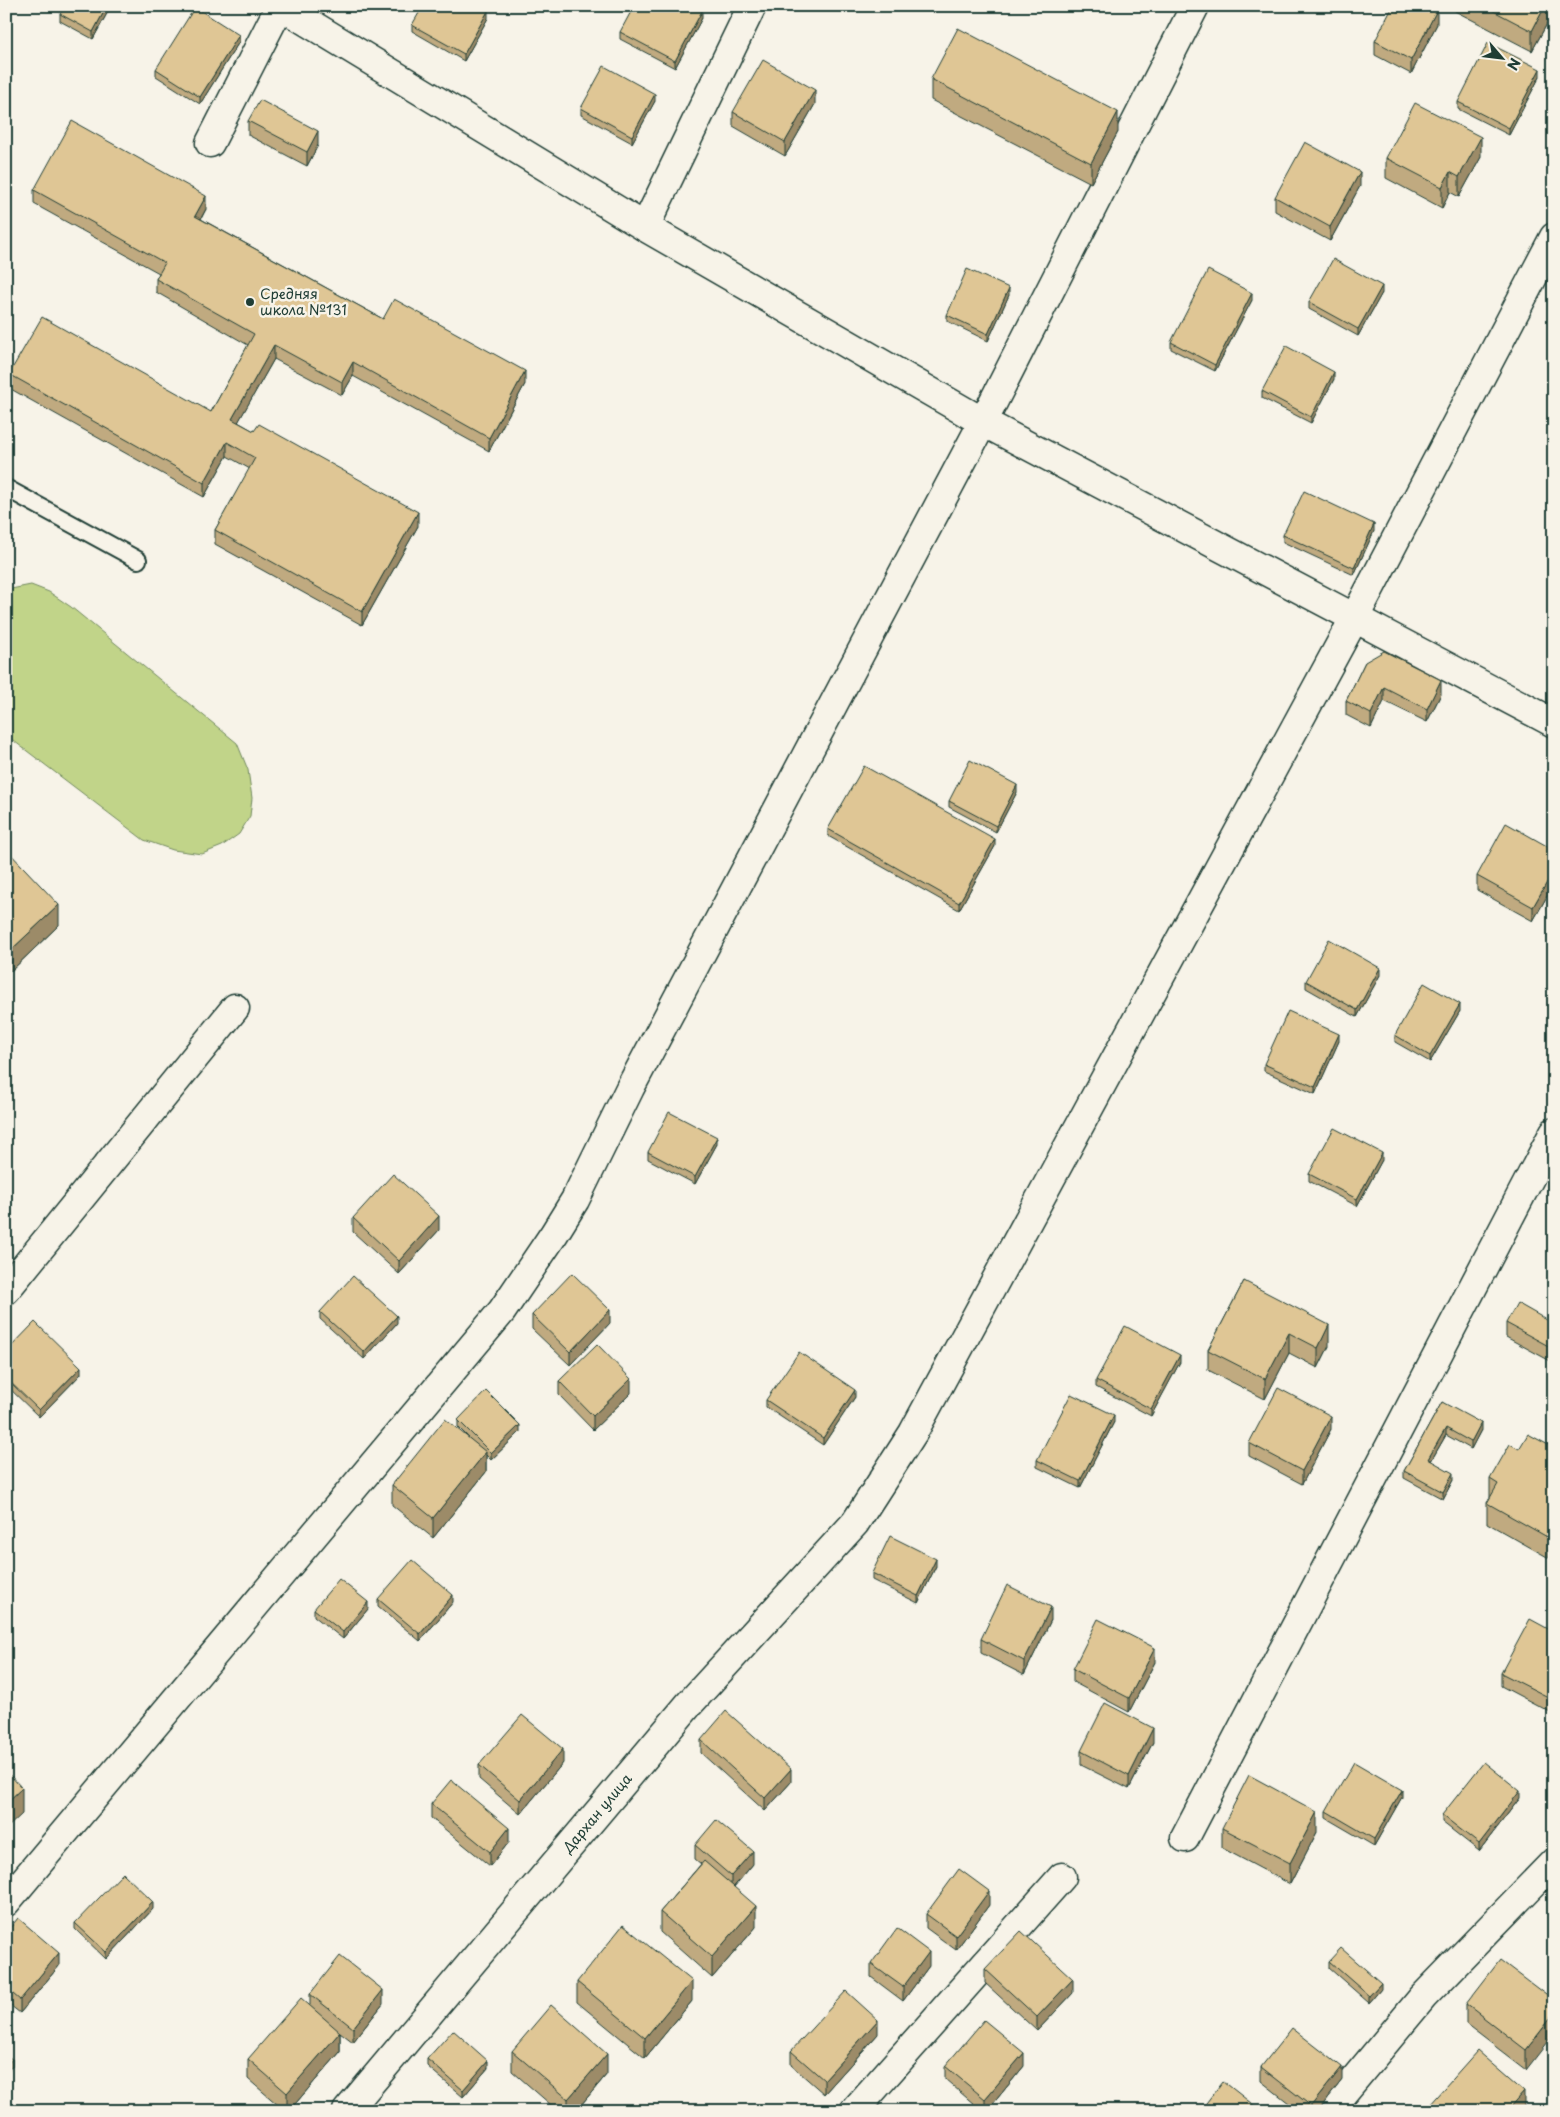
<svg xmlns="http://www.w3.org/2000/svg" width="1560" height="2117" font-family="'Playpen Sans',sans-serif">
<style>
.green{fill:#c1d489;stroke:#70885e}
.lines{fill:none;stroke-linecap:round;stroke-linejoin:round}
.lane-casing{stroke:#1f3d34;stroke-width:20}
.street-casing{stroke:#1f3d34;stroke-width:31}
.lane{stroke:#f7f3e8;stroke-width:16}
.street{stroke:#f7f3e8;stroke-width:28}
.wall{fill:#c0aa80;stroke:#1f3d34}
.shaded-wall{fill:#9c8b68;stroke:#1f3d34}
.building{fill:#dfc695;stroke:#1f3d34}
.poi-dot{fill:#1f3d34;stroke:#f7f3e8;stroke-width:2}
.labels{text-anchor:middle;stroke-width:5;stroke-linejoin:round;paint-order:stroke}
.poi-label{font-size:14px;fill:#1f3d34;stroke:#f7f3e8;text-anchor:start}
.street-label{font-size:14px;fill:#1f3d34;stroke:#f7f3e8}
</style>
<rect width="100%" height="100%" fill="#f7f3e8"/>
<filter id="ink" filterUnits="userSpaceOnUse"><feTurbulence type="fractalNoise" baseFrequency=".02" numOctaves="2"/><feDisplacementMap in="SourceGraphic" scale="10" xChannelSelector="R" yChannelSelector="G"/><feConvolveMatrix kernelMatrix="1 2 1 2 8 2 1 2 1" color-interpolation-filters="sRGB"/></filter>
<g filter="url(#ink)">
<path class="green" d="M31 585 49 592 71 607 237 743 248 770 252 798 250 816 239 834 222 846 202 854 173 850 144 840 6 735V590Z"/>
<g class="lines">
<defs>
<path id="lane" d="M6 488 138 560"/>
<g id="street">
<path d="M281 6 645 227 983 422 1554 723"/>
<path d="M210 143 280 6"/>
<path d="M645 227 752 6"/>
<path d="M6 1290 235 1008"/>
<path d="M1185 1838 1554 1132"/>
<path d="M6 1902 502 1311 554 1234 575 1200 630 1088 983 422 1195 6"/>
<path id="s1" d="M347 2111 690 1703 855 1523 913 1433 1355 617 1554 237"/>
<path d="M854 2111 1062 1877"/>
<path d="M1328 2111 1423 1997 1554 1862"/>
</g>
</defs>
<use href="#lane" class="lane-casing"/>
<use href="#street" class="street-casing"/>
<use href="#lane" class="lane"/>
<use href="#street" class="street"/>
</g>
<path class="wall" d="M111 6 93 39 60 21V14Z
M1455 6H1554V11L1532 51 1455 11Z
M488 18 464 61 412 31V25Z
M702 18 675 68 620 39V32Z
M1437 24 1411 74 1375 55V41Z
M239 42 200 104 156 76V69Z
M1540 76 1509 135 1458 109V102Z
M931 79 1118 132 1091 183 931 100Z
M655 101 632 143 581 115V108Z
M815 104 785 156 733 126V112Z
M248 121 318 145 307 166 248 135Z
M1481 157 1459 197 1450 192 1442 208 1386 178V158Z
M1360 186 1330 241 1275 211V197Z
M34 190 206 209 201 219 383 319 525 384 489 451 353 376 342 395 274 359 238 422 418 526 362 625 215 544V530L250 469 227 456 204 497 9 388V374L211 412 248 345 156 292V279L159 273 34 204Z
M1382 293 1358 336 1309 309V302Z
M1009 295 988 341 947 321V315Z
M1252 300 1215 371 1171 349V342Z
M1334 379 1311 423 1262 398V391Z
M1374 531 1354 575 1283 542V535Z
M1365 662 1441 694 1427 722 1384 701 1371 728 1346 715V701Z
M1017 792 996 832 949 807V801Z
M828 829 995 846 959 910 828 836Z
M6 849 59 925 11 971 6 966Z
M1554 850V884L1533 921 1477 890V876Z
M1380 975 1357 1017 1306 988V981Z
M1460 1011 1430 1062 1395 1042V1035Z
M1339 1041 1315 1094 1264 1071V1064Z
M717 1144 695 1184 648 1159V1152Z
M1382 1160 1357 1206 1309 1181V1174Z
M353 1218 439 1230 399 1274 353 1232Z
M1244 1281 1329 1346 1318 1368 1289 1353 1265 1399 1208 1370V1350Z
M320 1312 397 1323 364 1359 320 1319Z
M532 1315 610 1323 570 1365 532 1329Z
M1506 1323 1554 1324V1363L1506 1337Z
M6 1352 81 1374 39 1417 6 1385Z
M1180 1362 1151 1416 1096 1387V1380Z
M559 1381 631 1393 593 1430 559 1395Z
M855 1397 823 1445 766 1407V1400Z
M1442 1402 1481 1430 1471 1449 1446 1435 1431 1461 1453 1480 1443 1499 1404 1478V1471Z
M458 1420 520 1432 491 1460 486 1455V1472L433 1538 392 1505V1485L471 1440 458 1427Z
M1114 1422 1080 1488 1037 1467V1460Z
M1331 1429 1302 1484 1249 1456V1443Z
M1554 1448 1549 1558 1487 1523V1503L1490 1498V1479L1519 1449Z
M936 1566 918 1603 872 1580V1573Z
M378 1599 453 1602 420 1641 378 1606Z
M314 1609H368L343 1639 314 1616Z
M1051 1620 1024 1675 981 1653V1639Z
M1554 1632V1714L1501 1686V1673Z
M1155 1662 1129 1712 1073 1682V1669Z
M701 1740 791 1782 765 1811 701 1753Z
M1153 1742 1129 1789 1081 1765V1751Z
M563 1763 520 1814 479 1779V1765Z
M1402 1797 1374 1846 1326 1818V1811Z
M1520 1798 1479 1851 1442 1822V1815Z
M431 1804 509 1842 490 1866 431 1818Z
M1222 1828 1317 1832 1290 1884 1222 1848Z
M695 1845 753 1864 734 1887 756 1927 712 1978 660 1932V1912L701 1864 695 1859Z
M989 1905 956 1950 926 1928V1914Z
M153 1909 106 1959 75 1929V1923Z
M6 1933 59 1966 20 2013 6 2002Z
M1329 1961 1381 1989 1369 2003 1329 1968Z
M871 1964 929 1966 903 2001 871 1977Z
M985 1969 1073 1993 1037 2031 985 1983Z
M577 1982 692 2001 645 2058 577 2002Z
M310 1994 383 2004 353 2042 340 2032V2052L289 2111H285L248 2079V2059L310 2005Z
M1554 2001 1526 2070 1466 2024V2004Z
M878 2034 824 2094 791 2065V2051Z
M512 2051 607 2074 576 2111H558L512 2071Z
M427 2059 488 2068 463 2097 427 2066Z
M945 2066H1024L987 2111H982L945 2079Z
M1261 2067 1342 2080 1318 2111H1299L1261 2081Z
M1428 2106 1524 2111H1428Z"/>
<path class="shaded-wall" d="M107 6H111L93 39V32Z
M1545 6H1554V11L1532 51V31Z
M1437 10V24L1411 74V60Z
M488 11V18L464 61V54Z
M702 11V18L675 68V61Z
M239 35V42L200 104V97Z
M1540 69V76L1509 135V128Z
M815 90V104L785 156V142Z
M655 94V101L632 143V136Z
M1118 112V132L1091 183V163Z
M318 131V145L307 166V152Z
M1481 137V157L1459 197V177Z
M1360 172V186L1330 241V227Z
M1450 172V192L1442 208V187Z
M206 196V209L195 229V216Z
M1382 286V293L1358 336V329Z
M1009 288V295L988 341V334Z
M1252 293V300L1215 371V365Z
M274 345V359L232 433V419Z
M353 362V376L342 395V382Z
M525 371V384L489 451V438Z
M1334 372V379L1311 423V417Z
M227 442V456L204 497V483Z
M418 512V526L362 625V612Z
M1374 524V531L1354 575V568Z
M1441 680V694L1427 722V709Z
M1384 687V701L1371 728V714Z
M1017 785V792L996 832V826Z
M995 839V846L959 910V903Z
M1554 870V884L1533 921V907Z
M59 905V925L11 971V950Z
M1380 968V975L1357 1017V1010Z
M1460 1004V1011L1430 1062V1056Z
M1339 1034V1041L1315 1094V1087Z
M717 1137V1144L695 1184V1177Z
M1382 1153V1160L1357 1206V1199Z
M439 1216V1230L399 1274V1261Z
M610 1310V1323L570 1365V1352Z
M397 1316V1323L364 1359V1352Z
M1329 1325V1346L1318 1368V1348Z
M1289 1333V1353L1265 1399V1379Z
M1180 1355V1362L1151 1416V1409Z
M81 1367V1374L39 1417V1410Z
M631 1379V1393L593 1430V1416Z
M855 1390V1397L823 1445V1438Z
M1114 1415V1422L1080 1488V1481Z
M1331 1416V1429L1302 1484V1471Z
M1481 1423V1430L1471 1449V1442Z
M520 1425V1432L491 1460V1453Z
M1446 1428V1435L1428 1466V1459Z
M486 1452V1472L433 1538V1518Z
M1453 1473V1480L1443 1499V1492Z
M1554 1529V1550L1549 1558V1538Z
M936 1559V1566L918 1603V1596Z
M453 1595V1602L420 1641V1634Z
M368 1602V1609L343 1639V1632Z
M1051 1607V1620L1024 1675V1661Z
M1155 1648V1662L1129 1712V1698Z
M1153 1728V1742L1129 1789V1776Z
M563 1749V1763L520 1814V1800Z
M791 1769V1782L765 1811V1798Z
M22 1788V1814L6 1829V1803Z
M1402 1790V1797L1374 1846V1839Z
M1520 1791V1798L1479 1851V1844Z
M1317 1812V1832L1290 1884V1863Z
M509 1828V1842L490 1866V1852Z
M753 1851V1864L731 1890V1876Z
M989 1891V1905L956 1950V1936Z
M153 1902V1909L106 1959V1952Z
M756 1906V1927L712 1978V1957Z
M929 1952V1966L903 2001V1987Z
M59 1953V1966L20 2013V2000Z
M1073 1979V1993L1037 2031V2017Z
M692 1981V2001L645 2058V2038Z
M1381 1983V1989L1369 2003V1996Z
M383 1990V2004L353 2042V2028Z
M1554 2014V2034L1526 2070V2050Z
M878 2020V2034L824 2094V2080Z
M340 2032V2052L289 2111H287V2093Z
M1024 2053V2066L987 2111H985V2099Z
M607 2054V2074L576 2111H568V2099Z
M12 2059V2066L6 2073V2066Z
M488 2061V2068L463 2097V2090Z
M1342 2067V2080L1318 2111H1311V2106Z
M1524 2092V2111H1507Z"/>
<path class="building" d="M65 6H107L93 32 60 14Z
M423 6H481L488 11 464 54 412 25Z
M634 6H693L702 11 675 61 620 32Z
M1393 6H1429L1437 10 1411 60 1375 41Z
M1484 6H1545L1532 31Z
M195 7 239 35 200 97 156 69Z
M958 28 1118 112 1091 163 931 79Z
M1488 43 1540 69 1509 128 1458 102Z
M763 60 815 90 785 142 733 112Z
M604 66 655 94 632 136 581 108Z
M260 100 318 131 307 152 248 121Z
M1415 103 1481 137 1459 177 1450 172 1442 187 1386 158Z
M72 121 206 196 195 216 383 319 394 299 525 371 489 438 353 362 342 382 274 345 232 419 254 431 259 424 418 512 362 612 215 530 255 458 227 442 204 483 9 374 42 317 211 412 254 334 156 279 165 263 34 190Z
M1305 142 1360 172 1330 227 1275 197Z
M1333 259 1382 286 1358 329 1309 302Z
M967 269 1009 288 988 334 947 315Z
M1208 270 1252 293 1215 365 1171 342Z
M1286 346 1334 372 1311 417 1262 391Z
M1304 491 1374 524 1354 568 1283 535Z
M1384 651 1441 680 1427 709 1384 687 1371 714 1346 701 1365 662Z
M970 760 1017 785 996 826 949 801Z
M864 766 995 839 959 903 828 829Z
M1506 823 1554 850V870L1533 907 1477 876Z
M6 849 59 905 11 950 6 945Z
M1329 939 1380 968 1357 1010 1306 981Z
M1424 983 1460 1004 1430 1056 1395 1035Z
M1288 1011 1339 1034 1315 1087 1264 1064Z
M669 1112 717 1137 695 1177 648 1152Z
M1334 1128 1382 1153 1357 1199 1309 1174Z
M393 1174 439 1216 399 1261 353 1218Z
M572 1273 610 1310 570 1352 532 1315Z
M353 1276 397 1316 364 1352 320 1312Z
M1244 1281 1329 1325 1318 1348 1289 1333 1265 1379 1208 1350Z
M1517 1303 1554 1324V1349L1506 1323Z
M35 1322 81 1367 39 1410 6 1378V1352Z
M1125 1326 1180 1355 1151 1409 1096 1380Z
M597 1344 631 1379 593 1416 559 1381Z
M799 1352 855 1390 823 1438 766 1400Z
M1278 1388 1331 1416 1302 1471 1249 1443Z
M486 1391 520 1425 491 1453 458 1420Z
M1071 1394 1114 1415 1080 1481 1037 1460Z
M1442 1402 1481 1423 1471 1442 1446 1428 1428 1459 1453 1473 1443 1492 1404 1471Z
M445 1419 486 1452 433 1518 392 1485Z
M1528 1434 1554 1448V1529L1549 1538 1487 1503 1498 1484 1490 1479 1510 1444 1519 1449Z
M890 1536 936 1559 918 1596 872 1573Z
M412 1560 453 1595 420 1634 378 1599Z
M339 1579 368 1602 343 1632 314 1609Z
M1007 1585 1051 1607 1024 1661 981 1639Z
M1098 1619 1155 1648 1129 1698 1073 1669Z
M1530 1619 1554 1632V1700L1501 1673Z
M1105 1703 1153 1728 1129 1776 1081 1751Z
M726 1711 791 1769 765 1798 701 1740Z
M522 1715 563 1749 520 1800 479 1765Z
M1354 1762 1402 1790 1374 1839 1326 1811Z
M1484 1762 1520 1791 1479 1844 1442 1815Z
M6 1771 22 1788 6 1803Z
M1249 1775 1317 1812 1290 1863 1222 1828Z
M451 1780 509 1828 490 1852 431 1804Z
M716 1820 753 1851 731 1876 695 1845Z
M704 1861 756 1906 712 1957 660 1912Z
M959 1869 989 1891 956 1936 926 1914Z
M123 1873 153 1902 106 1952 75 1923Z
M18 1918 59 1953 20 2000 6 1988V1933Z
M623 1925 692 1981 645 2038 577 1982Z
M897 1928 929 1952 903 1987 871 1964Z
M1021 1931 1073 1979 1037 2017 985 1969Z
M1341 1948 1381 1983 1369 1996 1329 1961Z
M340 1956 383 1990 353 2028 310 1994Z
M1500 1960 1554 2001V2014L1526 2050 1466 2004Z
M846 1991 878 2020 824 2080 791 2051Z
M301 1998 340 2032 287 2093 248 2059Z
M551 2005 607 2054 568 2099 512 2051Z
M984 2020 1024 2053 985 2099 945 2066Z
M1292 2028 1342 2067 1311 2106 1261 2067Z
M453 2030 488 2061 463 2090 427 2059Z
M1477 2051 1524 2092 1507 2111H1433L1428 2106Z
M6 2055 12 2059 6 2066Z
M1223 2081 1261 2111H1200Z"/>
</g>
<circle class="poi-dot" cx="250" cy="302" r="5"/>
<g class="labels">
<g class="poi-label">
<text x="260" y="299">Средняя<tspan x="260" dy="16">школа №131</tspan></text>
</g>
<g class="street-label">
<text dy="5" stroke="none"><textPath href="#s1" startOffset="389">Дархан улица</textPath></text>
</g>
</g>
<rect width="1560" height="2117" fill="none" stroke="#f7f3e8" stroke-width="25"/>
<rect x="12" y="12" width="1535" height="2092" fill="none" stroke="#1f3d34" stroke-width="2" filter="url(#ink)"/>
<g transform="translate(1502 58) rotate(118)" stroke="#f7f3e8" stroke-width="4" paint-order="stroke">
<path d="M0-4L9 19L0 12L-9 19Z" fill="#1f3d34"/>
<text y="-8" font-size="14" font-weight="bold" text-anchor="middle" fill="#1f3d34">N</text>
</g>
</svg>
